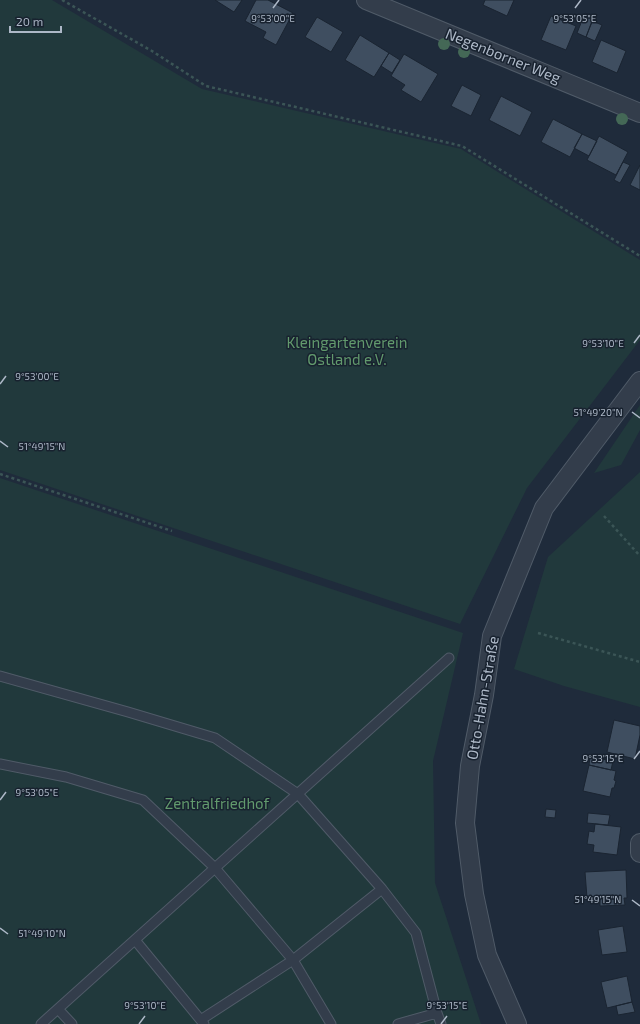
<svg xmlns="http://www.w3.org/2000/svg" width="640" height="1024" font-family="'Exo 2',sans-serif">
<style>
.green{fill:#21393c}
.building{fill:#3f4e60;stroke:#1a2431}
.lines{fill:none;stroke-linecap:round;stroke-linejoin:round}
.lane-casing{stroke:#505b68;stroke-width:11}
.street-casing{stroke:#505b68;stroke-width:20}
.path{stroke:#3b5556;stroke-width:2.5;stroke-dasharray:3 3;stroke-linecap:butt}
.lane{stroke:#333d4b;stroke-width:9}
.street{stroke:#333d4b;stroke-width:18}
.tree{fill:#446856}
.ticks{fill:none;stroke:#adb8c7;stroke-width:1.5}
.labels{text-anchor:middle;stroke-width:3;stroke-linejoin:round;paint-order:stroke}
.street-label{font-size:15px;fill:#adb8c7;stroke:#18222f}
.park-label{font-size:15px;fill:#629a6d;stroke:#18222f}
.ticks-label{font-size:10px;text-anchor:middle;fill:#adb8c7;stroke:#18222f;stroke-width:3;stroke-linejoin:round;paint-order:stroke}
</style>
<rect width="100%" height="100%" fill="#1f2b3b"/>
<path class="green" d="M0 0H52L202 89 461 149 640 260V340L527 488 460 624 0 470Z
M640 405V430L621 465 594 473Z
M640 472V707L564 686 514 669 548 557Z
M0 478 463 633 433 761 435 883 481 1024H0Z"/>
<path class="building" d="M215 0H242L234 12Z
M256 0H268L293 13 276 45 263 38 266 32 245 21Z
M485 0H514L507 16 483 5Z
M585 13 594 17 586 37 577 33Z
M551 16 576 26 566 50 541 40Z
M317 17 343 32 331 52 305 37Z
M592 21 602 25 595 41 586 37Z
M360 35 389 53 374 77 345 60Z
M601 40 626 51 617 73 592 62Z
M389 53 400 60 392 73 381 66Z
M404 54 438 74 421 102 401 90 405 85 391 76Z
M462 85 481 95 471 116 451 106Z
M501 96 532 112 520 136 489 120Z
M553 119 582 134 570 157 541 142Z
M582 134 597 141 589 156 574 148Z
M599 136 628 152 616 175 587 160Z
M623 162 630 165 620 183 614 180Z
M640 165V190L630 185Z
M614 720 640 726V735L635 759 607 752Z
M590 757 613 761 611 770 589 765Z
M589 765 616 771 614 780 616 781 614 788H612L610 797 583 791Z
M546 809 556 810 555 818 545 817Z
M588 813 610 815 608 825 587 823Z
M595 824 621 827 617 855 593 852 594 845 587 844 589 831 594 832Z
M626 870 627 898H624L625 905 600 906V898H587L585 872Z
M623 926 627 952 602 955 598 930Z
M627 976 632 1002 607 1008 601 982Z
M632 1002 635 1012 618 1015 616 1006Z"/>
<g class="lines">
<defs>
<path id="lane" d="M0 676 128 712 215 738 298 794 382 889 416 933 437 1013 441 1024
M0 764 66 777 143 800 215 868 293 960 331 1024
M135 940 204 1024
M58 1009 72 1024
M202 1019 293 960 382 889
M41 1024 449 658
M398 1024 437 1013"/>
<path id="street" d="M366 0 640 113
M640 843V853
M517 1024 487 955 474 894 465 823 470 766 484 695 492 636 544 508 640 381"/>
</defs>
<use href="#lane" class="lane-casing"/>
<use href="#street" class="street-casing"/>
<path class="path" d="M62 0 152 51 206 86 462 146 640 256
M0 474 172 531
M604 516 640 556
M538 633 640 662"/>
<use href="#lane" class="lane"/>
<use href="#street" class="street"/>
</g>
<g class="tree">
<circle cx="444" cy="44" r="6"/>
<circle cx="464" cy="52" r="6"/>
<circle cx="622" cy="119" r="6"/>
</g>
<path class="ticks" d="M273 8 279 0M575 8 581 0M634 343 640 335M0 384 6 376M632 412 640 418M0 441 8 447M634 759 640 751M0 800 6 792M632 900 640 906M0 928 8 934M139 1024 145 1016M441 1024 447 1016"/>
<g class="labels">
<g class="street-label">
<text transform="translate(503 56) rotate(22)" y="5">Negenborner Weg</text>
<text transform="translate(483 698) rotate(-80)" y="5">Otto-Hahn-Straße</text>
</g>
<g class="park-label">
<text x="347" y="348">Kleingartenverein<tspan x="347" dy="17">Ostland e.V.</tspan></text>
<text x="217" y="809">Zentralfriedhof</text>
</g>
</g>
<g class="ticks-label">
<text x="273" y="22">9°53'00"E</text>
<text x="575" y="22">9°53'05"E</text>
<text x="603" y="347">9°53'10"E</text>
<text x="37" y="380">9°53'00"E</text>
<text x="598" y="416">51°49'20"N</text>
<text x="42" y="450">51°49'15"N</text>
<text x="603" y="762">9°53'15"E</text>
<text x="37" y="796">9°53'05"E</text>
<text x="598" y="903">51°49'15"N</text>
<text x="42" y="937">51°49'10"N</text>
<text x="145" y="1009">9°53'10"E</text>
<text x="447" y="1009">9°53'15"E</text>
</g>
<path d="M10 26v6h51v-6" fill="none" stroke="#adb8c7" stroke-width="2"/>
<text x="16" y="26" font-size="12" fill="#adb8c7" stroke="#18222f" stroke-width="3" paint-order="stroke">20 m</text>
</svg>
